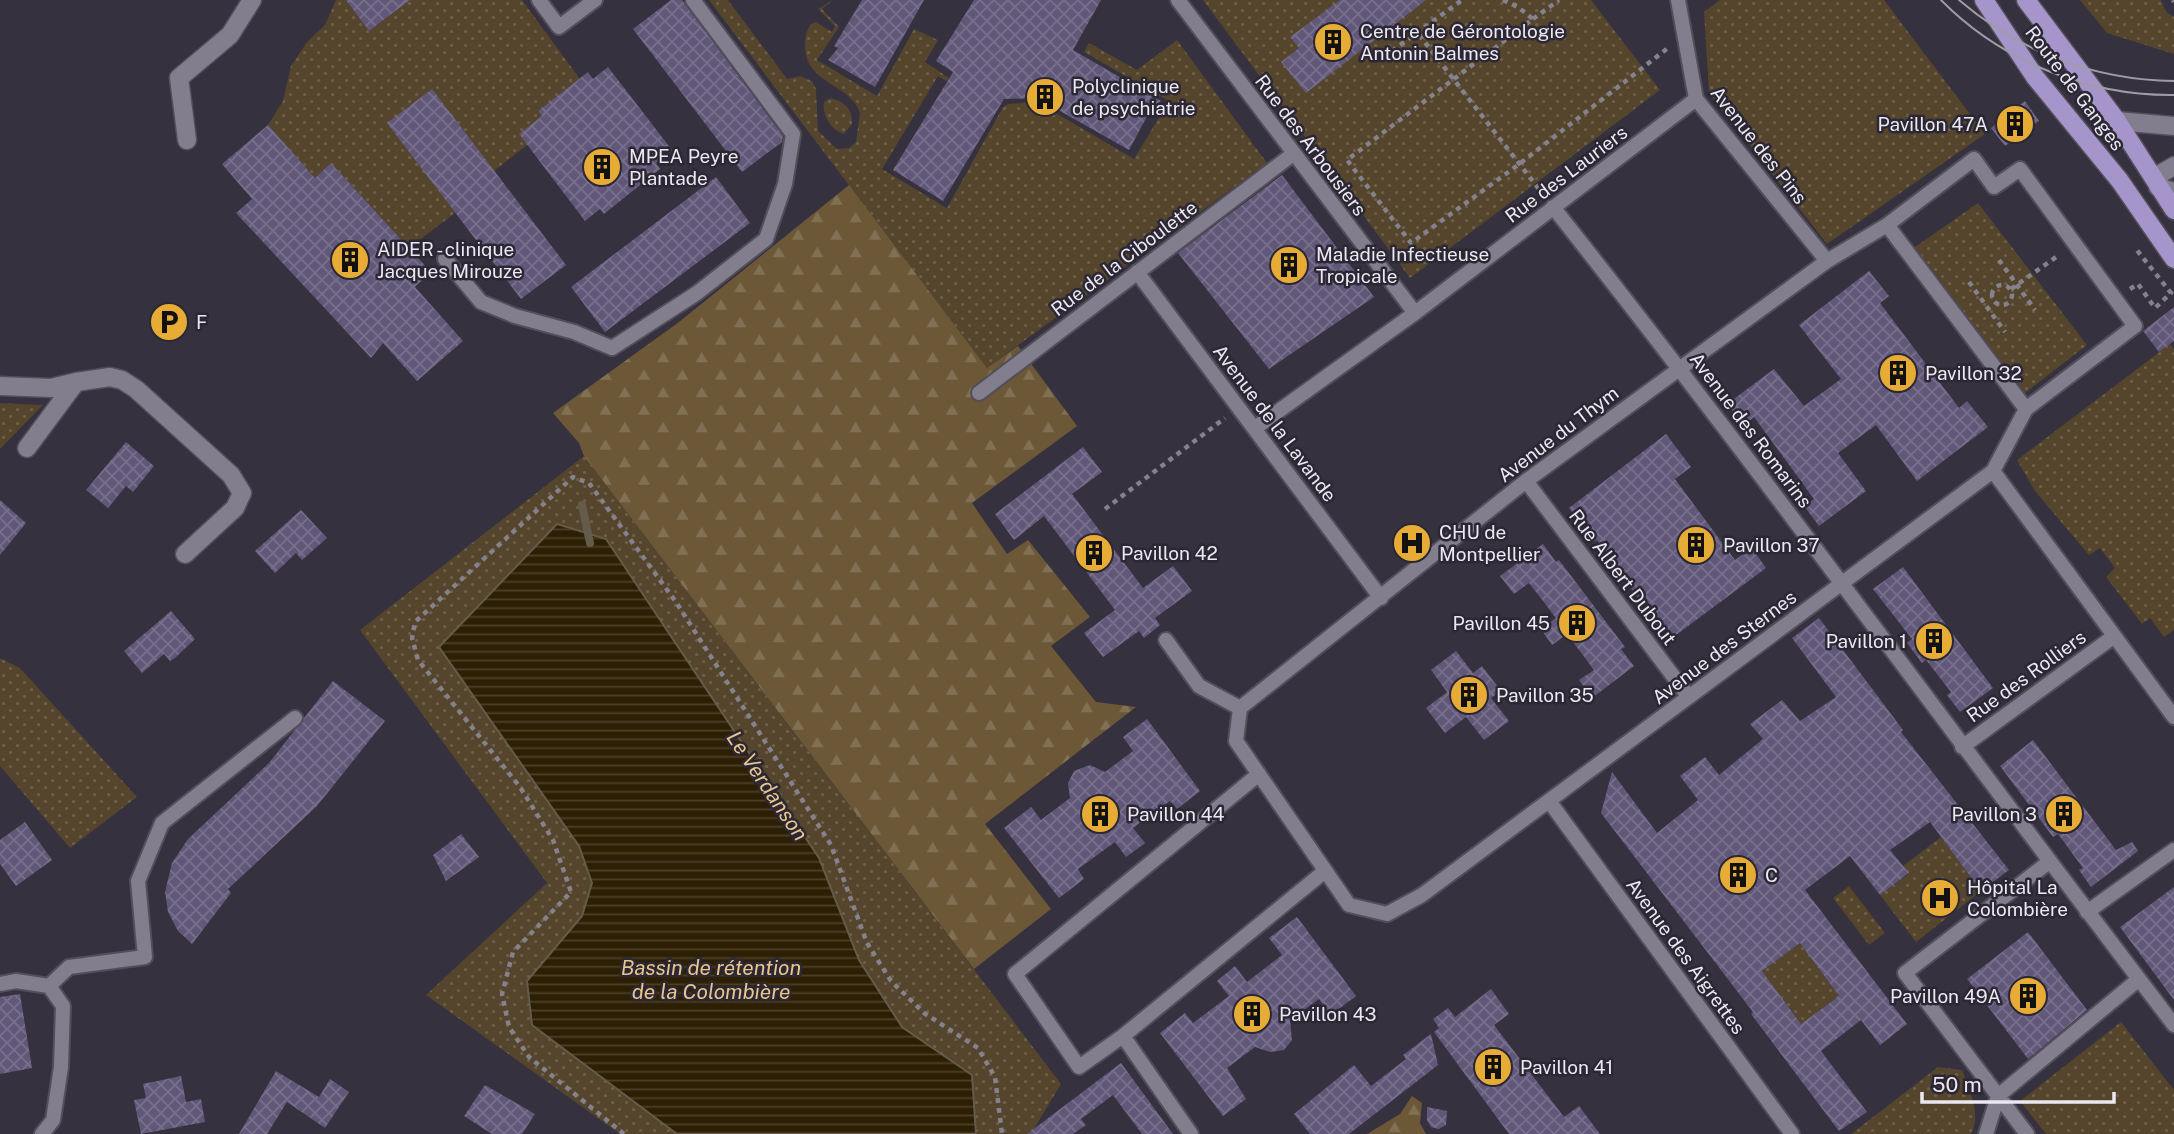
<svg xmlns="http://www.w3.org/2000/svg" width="2174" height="1134" font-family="'Public Sans',sans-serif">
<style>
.grass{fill:url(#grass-dots)}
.forest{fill:url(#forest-firs)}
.water{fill:url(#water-rules);stroke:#655b4b;stroke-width:2}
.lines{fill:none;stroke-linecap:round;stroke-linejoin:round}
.stream{stroke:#655b4b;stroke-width:8}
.building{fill:url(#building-cross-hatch);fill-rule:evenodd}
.service-casing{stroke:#524e5a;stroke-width:18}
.minor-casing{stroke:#524e5a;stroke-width:21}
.primary-casing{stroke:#524e5a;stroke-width:21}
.path{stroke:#85818d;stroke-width:4.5;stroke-dasharray:5 5;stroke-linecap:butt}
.service{stroke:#827e8e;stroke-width:14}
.minor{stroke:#827e8e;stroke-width:18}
.primary{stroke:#a595ca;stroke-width:18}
.tram{stroke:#a09ca7;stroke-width:2}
.labels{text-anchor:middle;stroke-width:5;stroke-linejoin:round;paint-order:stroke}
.poi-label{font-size:19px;fill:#ebe8f1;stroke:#2b2734;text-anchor:start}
.street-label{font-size:19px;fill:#ebe8f1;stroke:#2b2734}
.water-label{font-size:21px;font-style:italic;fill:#e8c589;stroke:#2b2734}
</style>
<defs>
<pattern id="grass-dots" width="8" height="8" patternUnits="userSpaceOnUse" patternTransform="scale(1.75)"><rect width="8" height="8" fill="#54452c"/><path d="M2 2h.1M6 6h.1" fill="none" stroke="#6d604b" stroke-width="1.8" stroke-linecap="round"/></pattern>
<pattern id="forest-firs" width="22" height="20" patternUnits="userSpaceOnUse" patternTransform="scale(1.75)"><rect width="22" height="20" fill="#6c5836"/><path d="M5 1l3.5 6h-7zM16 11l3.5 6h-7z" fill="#817054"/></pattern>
<pattern id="water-rules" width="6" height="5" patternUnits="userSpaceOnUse" patternTransform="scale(1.75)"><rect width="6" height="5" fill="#2c1f04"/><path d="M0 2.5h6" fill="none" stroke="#4b4029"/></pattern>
<pattern id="building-cross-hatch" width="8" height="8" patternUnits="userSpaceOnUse" patternTransform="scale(1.75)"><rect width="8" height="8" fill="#615779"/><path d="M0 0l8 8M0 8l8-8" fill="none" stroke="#786f8c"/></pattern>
</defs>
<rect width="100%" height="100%" fill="#35313e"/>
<path class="grass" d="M336 0H346L369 31 400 8 396 0H522L580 79 538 111 542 116 527 145 494 171 455 213 409 248 331 163 315 178 268 125 283 101 291 66 307 42 325 25Z
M709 0H728L787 79 800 76 812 81 816 89 818 131 837 149 849 148 856 142 860 113C850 83 805 84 805 46 805 37 806 31 811 24L816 22 832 32 835 26 818 9 833 0 822 9 839 27 817 60 877 96 914 29 938 40 925 62 949 78 946 81 938 76 882 169 947 208 1003 107 1008 104 1037 102 1134 159 1169 101 1084 52 1089 43 1137 70 1177 40 1267 163 987 368Z
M1203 0H1591L1660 90 1410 278Z
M1720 0H1884L1985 134 1827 244 1709 93 1704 12Z
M2080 0H2161L2166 12 2174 17V54L2107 33Z
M830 98C844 101 853 109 852 124L844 134C831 130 822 115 824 102Z
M1978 203 2087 345 2025 393 1915 247Z
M2170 344 2174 349V630L2164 637 2150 618 2142 624 2106 577 2115 568 2100 548 2089 555 2035 491 2017 460Z
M0 403 43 405 0 449Z
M584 456 1061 1084 1031 1134H620L426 995 547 883 360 630Z
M0 658 20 668 137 797 70 848 0 766Z
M1941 837 1981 891 1916 942 1880 895 1909 874 1903 866Z
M1849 886 1885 933 1869 945 1833 898Z
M1800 943 1839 996 1801 1024 1762 971Z
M2121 1022 2174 1090V1134H2046L2020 1101Z
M1938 1067 1962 1070C1969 1089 1982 1115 1971 1134H1851Z"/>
<path class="forest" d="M849 185 987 368 1018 346 1077 426 972 503 1007 554 1028 540 1090 617 1051 646 1096 702 1136 707 985 824 1051 909 974 969 584 456 579 443 553 413 679 322Z
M1412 1096 1422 1103 1420 1123 1426 1134H1367L1400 1114Z"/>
<path class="water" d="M557 524 606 539 819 858 859 960 902 1027 972 1075 976 1134H677L532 1025 527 981 582 916 592 883 579 846 439 647Z"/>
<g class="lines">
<path class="stream" d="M582 505 590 543"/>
</g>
<path class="building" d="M346 0H410L369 31Z
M671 0H682L783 136 782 142 742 172 633 29Z
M862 0H924L875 87 828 60 838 48 834 46Z
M974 0H1101L1073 50 1161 101 1151 109 1129 150 1037 98 1004 99 943 201 893 170 953 72 936 61Z
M1340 0H1426L1306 93 1281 62 1299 48 1290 37Z
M608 67 672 150 656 163 660 169 604 214 600 209 585 221 519 134 542 116 538 111 588 72 593 79Z
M432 89 566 265 521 299 387 123Z
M2025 101 2039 121 2005 146 1991 128Z
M268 125 315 178 331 163 431 272 415 287 463 341 417 381 383 343 371 358 236 213 252 199 222 164Z
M1282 175 1374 297 1269 369 1178 253Z
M716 177 750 223 605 332 571 287Z
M1869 271 1889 296 1880 303 1959 408 1967 401 1988 427 1917 481 1876 425 1838 453 1866 491 1819 526 1804 506 1814 499 1754 417 1744 426 1727 404 1774 369 1804 406 1841 379 1799 325Z
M2174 307V341L2159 352 2143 331Z
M1666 434 1691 467 1675 479 1735 560 1752 548 1766 568 1668 641 1597 540 1594 542 1569 508Z
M126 442 154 466 133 492 126 486 108 508 86 490Z
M1083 447 1102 472 1072 494 1143 588 1173 566 1192 591 1155 618 1160 625 1144 638 1139 631 1103 657 1084 633 1115 610 1044 516 1014 540 995 514Z
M0 500 26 523 0 555Z
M301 510 327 538 302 560 296 553 275 573 255 551Z
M1543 544 1556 562 1559 560 1625 647 1621 649 1634 666 1592 698 1579 680 1594 670 1567 634 1552 645 1541 629 1556 618 1529 583 1514 594 1500 576Z
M1903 567 1993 688 1960 712 1947 695 1951 692 1926 660 1922 663 1907 643 1912 639 1873 589Z
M171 611 195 639 175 658 170 661 164 654 142 673 124 651Z
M1819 618 1903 730 1901 732 2009 870 1981 891 1930 822 1890 850 1909 873 1880 895 1850 856 1805 890 1907 1024 1880 1045 1861 1020 1821 1051 1867 1112 1839 1131 1751 1014 1753 1012 1601 813 1612 772 1657 833 1698 800 1680 776 1705 757 1719 775 1763 739 1750 724 1782 700 1800 721 1836 697 1792 638ZM1800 943 1839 996 1801 1024 1762 971Z
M1456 651 1473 673 1482 666 1501 691 1491 698 1509 721 1484 740 1466 717 1445 733 1426 708 1447 692 1431 670Z
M333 681 385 721 317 806 228 889 231 893 192 944 178 931 168 912 165 892 172 863 188 839 269 763Z
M1147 719 1200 791 1177 809 1170 801 1133 828 1145 843 1126 857 1115 842 1078 869 1084 879 1059 898 1004 828 1031 807 1041 820 1070 798 1068 783 1074 771 1090 765 1105 772 1133 751 1123 737Z
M2033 740 2116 850 2132 842 2138 851 2091 887 2079 870 2083 868 2058 834 2053 837 2000 766Z
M25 822 52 860 16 886 0 864V840Z
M461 834 479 857 446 881 433 855Z
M2174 887V1000L2120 927Z
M1297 917 1356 996 1331 1015 1319 999 1290 1020 1292 1040 1284 1050 1270 1052 1255 1047 1227 1068 1246 1099 1223 1116 1160 1033 1185 1013 1193 1023 1229 996 1217 981 1235 966 1247 982 1282 955 1269 938Z
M2028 932 2087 1010 2028 1059 1967 979Z
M1491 989 1509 1014 1494 1025 1564 1117 1579 1106 1600 1134H1509L1434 1032 1439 1028 1433 1019 1448 1008 1455 1017Z
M20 994 32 1068 0 1074V997Z
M1431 1034 1438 1065 1349 1134H1310L1294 1114 1354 1065 1371 1086 1406 1059 1403 1055Z
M1121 1063 1173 1134H1142L1113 1095 1081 1119 1086 1125 1073 1134H1027Z
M276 1071 319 1097 330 1079 349 1092 325 1128 287 1102 267 1134H239Z
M181 1076 186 1102 201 1099 205 1122 141 1134 134 1100 146 1098 143 1084Z
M485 1085 535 1114 522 1134H492L464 1116Z
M1427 1107 1447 1111 1446 1125 1439 1129 1431 1127 1427 1120Z"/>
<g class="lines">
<defs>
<path id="service" d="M539 0 559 27 595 0
M1178 0 1415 313
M1678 0 1696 99 1827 261
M1553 207C1766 476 1966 753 2174 1025
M1887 225 2026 409 2135 326 2020 169 1994 187 1974 159 1887 225 1827 261 1526 481 1240 708 1236 741 1349 905 1387 914 1422 895 1993 471 2026 409
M445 259 481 302 515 316 574 332 612 348 697 293 766 239 785 184 793 134 693 0
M1137 272 1381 598
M979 393 1293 154
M1255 428 1415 313 1696 99
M1993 471 2174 717
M1526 481 1689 697
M1166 640 1199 686 1240 708
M1962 747 2113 637
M1259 774 1015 974 1079 1067 1123 1036 1325 871
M1549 801 1792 1134
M2087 912 2174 850
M0 984 16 981 49 986 63 1006 61 1067 53 1120 42 1134
M49 986 69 967 145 957 138 881 162 823 295 718
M1123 1036 1191 1134
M1986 1134 1998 1096 2139 979
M2027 1134 1905 973 2049 862"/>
<path id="minor" d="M2117 121 2174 126
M187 140 179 78 230 35 252 0
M2174 166 2160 174 2158 187 2174 192
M0 386 51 388 76 382
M27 448 76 382 110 377 122 380 136 389 231 475 242 493 235 508 185 554"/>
<path id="primary" d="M1984 0 2035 77 2120 181 2174 259
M2026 0 2117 121 2174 210"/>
</defs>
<use href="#service" class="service-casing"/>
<use href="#minor" class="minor-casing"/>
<use href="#primary" class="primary-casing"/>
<path class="path" d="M1503 0 1518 7 1533 19 1347 160 1411 243 1518 165 1668 48
M2173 0 2174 2
M1533 19 1559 0
M1413 27 1542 193
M1392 51 1462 0
M1999 260 2035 310
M1969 282 2005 332
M1992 295a10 10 0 1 1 20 0a10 10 0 1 1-20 0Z
M2011 289 2059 255
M2130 289 2138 284 2155 308 2171 293 2136 249
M1105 509 1225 418
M624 1134 529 1057 509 1027 502 994 513 952 571 892 553 840 520 787 418 660 412 638 415 622 573 477 589 483 676 602 831 845 867 943 891 981 924 1013 978 1048 995 1077 1002 1134"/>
<use href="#service" class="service"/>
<use href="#minor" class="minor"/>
<use href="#primary" class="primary"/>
<path class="tram" d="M1941 0C2001 61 2088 96 2174 95
M1959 0C2020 52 2094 80 2174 81"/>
</g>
<defs>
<symbol id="building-disc" viewBox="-11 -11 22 22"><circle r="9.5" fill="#e7ac36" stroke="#2b2734"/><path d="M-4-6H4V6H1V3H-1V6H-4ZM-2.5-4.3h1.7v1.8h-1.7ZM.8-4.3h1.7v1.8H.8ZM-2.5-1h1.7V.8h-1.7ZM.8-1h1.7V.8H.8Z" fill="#111"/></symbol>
<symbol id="parking-disc" viewBox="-11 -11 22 22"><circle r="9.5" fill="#e7ac36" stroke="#2b2734"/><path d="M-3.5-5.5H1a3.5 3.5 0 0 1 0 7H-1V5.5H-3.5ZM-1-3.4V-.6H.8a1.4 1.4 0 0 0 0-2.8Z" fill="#111"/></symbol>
<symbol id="hospital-disc" viewBox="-11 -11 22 22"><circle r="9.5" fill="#e7ac36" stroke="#2b2734"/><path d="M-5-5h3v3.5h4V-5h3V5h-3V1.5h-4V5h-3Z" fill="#111"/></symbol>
</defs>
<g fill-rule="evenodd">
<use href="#building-disc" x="1311" y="20" width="44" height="44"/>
<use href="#building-disc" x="1023" y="75" width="44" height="44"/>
<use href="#building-disc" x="1993" y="102" width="44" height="44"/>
<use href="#building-disc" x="580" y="145" width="44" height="44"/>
<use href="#building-disc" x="328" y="238" width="44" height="44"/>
<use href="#building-disc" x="1267" y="243" width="44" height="44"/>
<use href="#parking-disc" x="147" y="300" width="44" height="44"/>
<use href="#building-disc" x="1876" y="351" width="44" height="44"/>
<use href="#hospital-disc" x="1390" y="521" width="44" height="44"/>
<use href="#building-disc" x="1674" y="523" width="44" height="44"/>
<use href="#building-disc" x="1072" y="531" width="44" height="44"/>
<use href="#building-disc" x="1555" y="601" width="44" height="44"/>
<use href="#building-disc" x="1912" y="619" width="44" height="44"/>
<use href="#building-disc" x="1447" y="673" width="44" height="44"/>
<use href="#building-disc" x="1078" y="792" width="44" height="44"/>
<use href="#building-disc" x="2042" y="792" width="44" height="44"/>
<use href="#building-disc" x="1716" y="853" width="44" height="44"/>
<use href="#hospital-disc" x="1918" y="876" width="44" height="44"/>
<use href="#building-disc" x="2006" y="974" width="44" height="44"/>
<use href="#building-disc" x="1230" y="992" width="44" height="44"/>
<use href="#building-disc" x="1471" y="1045" width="44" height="44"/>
</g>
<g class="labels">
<g class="poi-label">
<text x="1360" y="38">Centre de Gérontologie<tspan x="1360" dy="22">Antonin Balmes</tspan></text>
<text x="1072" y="93">Polyclinique<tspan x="1072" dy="22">de psychiatrie</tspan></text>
<text x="1988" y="131" text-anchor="end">Pavillon 47A</text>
<text x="629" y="163">MPEA Peyre<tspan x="629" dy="22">Plantade</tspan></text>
<text x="377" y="256">AIDER - clinique<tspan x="377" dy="22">Jacques Mirouze</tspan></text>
<text x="1316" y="261">Maladie Infectieuse<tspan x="1316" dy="22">Tropicale</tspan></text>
<text x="196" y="329">F</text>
<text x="1925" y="380">Pavillon 32</text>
<text x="1439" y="539">CHU de<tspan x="1439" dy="22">Montpellier</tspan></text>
<text x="1723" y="552">Pavillon 37</text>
<text x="1121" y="560">Pavillon 42</text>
<text x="1550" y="630" text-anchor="end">Pavillon 45</text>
<text x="1907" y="648" text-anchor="end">Pavillon 1</text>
<text x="1496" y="702">Pavillon 35</text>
<text x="1127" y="821">Pavillon 44</text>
<text x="2037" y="821" text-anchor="end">Pavillon 3</text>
<text x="1765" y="882">C</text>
<text x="1967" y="894">Hôpital La<tspan x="1967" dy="22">Colombière</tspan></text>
<text x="2001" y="1003" text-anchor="end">Pavillon 49A</text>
<text x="1279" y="1021">Pavillon 43</text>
<text x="1520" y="1074">Pavillon 41</text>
</g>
<g class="street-label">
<text transform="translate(2075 88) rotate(53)" y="7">Route de Ganges</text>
<text transform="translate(1311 145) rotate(53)" y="7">Rue des Arbousiers</text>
<text transform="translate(1759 145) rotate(52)" y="7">Avenue des Pins</text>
<text transform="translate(1566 174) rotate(-37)" y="7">Rue des Lauriers</text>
<text transform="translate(1124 258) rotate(-37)" y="7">Rue de la Ciboulette</text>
<text transform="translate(1275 423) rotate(53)" y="7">Avenue de la Lavande</text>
<text transform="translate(1751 430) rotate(53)" y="7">Avenue des Romarins</text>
<text transform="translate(1558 434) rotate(-37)" y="7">Avenue du Thym</text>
<text transform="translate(1623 577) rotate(53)" y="7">Rue Albert Dubout</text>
<text transform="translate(1724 647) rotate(-37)" y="7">Avenue des Sternes</text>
<text transform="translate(2026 676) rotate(-36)" y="7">Rue des Rolliers</text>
<text transform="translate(1686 956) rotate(54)" y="7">Avenue des Aigrettes</text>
</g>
<g class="water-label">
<text transform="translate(767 786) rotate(56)" y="7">Le Verdanson</text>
<text x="711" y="975">Bassin de rétention<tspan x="711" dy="24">de la Colombière</tspan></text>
</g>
</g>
<path d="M1922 1092v10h192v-10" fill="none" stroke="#ebe8f1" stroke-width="3.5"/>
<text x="1932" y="1092" font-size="21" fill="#ebe8f1" stroke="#2b2734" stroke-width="5" paint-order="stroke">50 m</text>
</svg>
